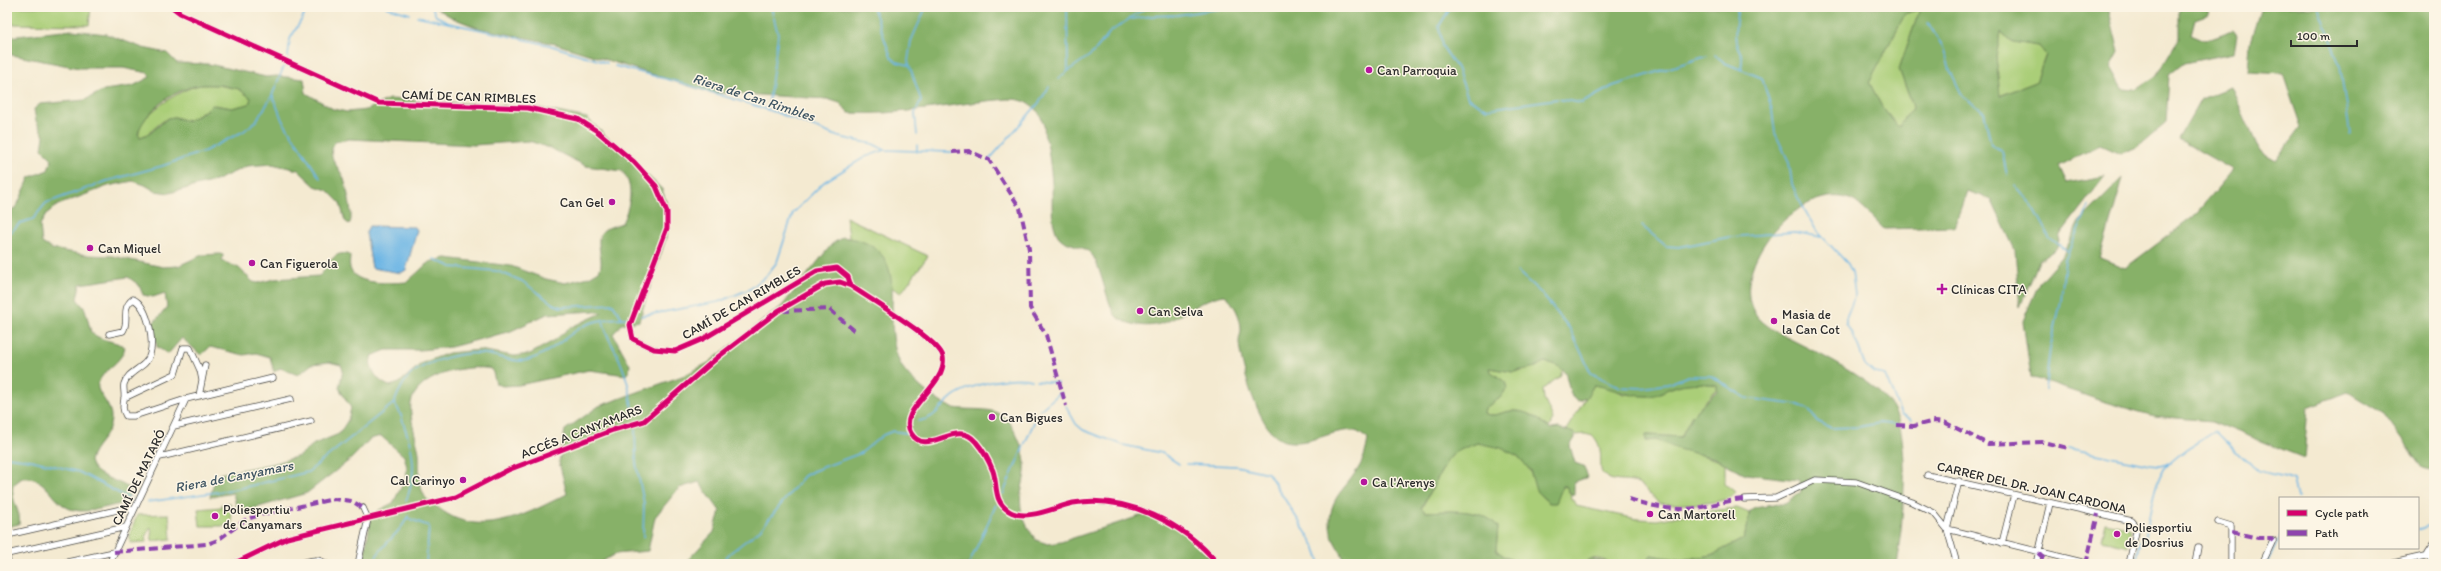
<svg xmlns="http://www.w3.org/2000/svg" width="2441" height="571" font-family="Itim,sans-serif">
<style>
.green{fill:#aace78;stroke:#6a7c52}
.forest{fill:#87b168;stroke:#596e4a;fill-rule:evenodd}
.water{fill:#6db6e5;stroke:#4c7088}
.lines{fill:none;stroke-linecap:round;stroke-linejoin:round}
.stream{stroke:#6db6e5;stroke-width:1.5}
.minor-casing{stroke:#494844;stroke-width:7}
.minor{stroke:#fff;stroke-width:5.5}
.quiet{stroke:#8e44ad;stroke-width:4;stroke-dasharray:8 4;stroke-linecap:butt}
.cycleway-casing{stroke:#fcf5e5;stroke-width:8}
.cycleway{stroke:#d6006c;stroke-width:5}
.poi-dot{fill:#b5179e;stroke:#fcf5e5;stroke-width:1.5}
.labels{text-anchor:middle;stroke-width:3;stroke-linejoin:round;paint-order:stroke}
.poi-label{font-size:13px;fill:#2b2b2b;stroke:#fcf5e5;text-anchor:start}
.street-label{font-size:13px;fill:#2b2b2b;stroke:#fcf5e5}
.water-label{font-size:14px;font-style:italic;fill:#3f5563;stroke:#fcf5e5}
</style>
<rect width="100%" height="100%" fill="#fcf5e5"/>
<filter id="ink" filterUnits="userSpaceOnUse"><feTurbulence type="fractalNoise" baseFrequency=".025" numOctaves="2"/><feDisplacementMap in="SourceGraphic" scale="8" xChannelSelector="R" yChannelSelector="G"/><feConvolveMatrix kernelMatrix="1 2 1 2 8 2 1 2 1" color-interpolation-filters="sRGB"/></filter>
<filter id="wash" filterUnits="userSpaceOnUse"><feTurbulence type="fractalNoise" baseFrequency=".012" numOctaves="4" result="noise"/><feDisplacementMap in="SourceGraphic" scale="16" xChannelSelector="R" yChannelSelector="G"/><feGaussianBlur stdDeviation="0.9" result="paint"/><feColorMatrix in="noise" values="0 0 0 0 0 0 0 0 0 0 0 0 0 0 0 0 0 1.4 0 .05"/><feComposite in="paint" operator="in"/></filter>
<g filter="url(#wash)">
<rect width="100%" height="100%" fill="#f4ead1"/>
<path class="green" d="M7 7H91L89 25 7 24Z
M1920 9 1899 69 1913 107 1898 127 1882 107 1869 82 1905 14Z
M2001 32 2013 42 2039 46 2046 54 2036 82 1999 96 1996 56Z
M217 85 239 89 251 98 249 104 232 108 215 105 190 120C183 122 180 117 174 117 160 118 153 134 140 137 130 120 182 89 196 86 202 84 210 85 217 85Z
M846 217 928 256 901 293 887 285 852 254Z
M1544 362 1558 365 1563 369 1560 376 1543 389 1544 399 1553 419 1549 428C1539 419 1529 412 1515 411 1504 410 1494 419 1484 413L1485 408 1500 398 1507 388 1505 382 1489 371V368L1513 372 1523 371Z
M1701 383 1717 385 1718 388 1692 415 1681 437 1647 435 1646 441 1656 440 1725 463V484L1735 492C1730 506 1673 505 1659 503 1651 497 1646 487 1636 483 1625 479 1611 484 1603 474 1597 467 1606 449 1593 436L1585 434 1576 435 1566 430 1594 385 1613 388 1623 394 1649 396 1683 384Z
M1477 443C1494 444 1516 450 1526 465 1536 478 1534 499 1553 503L1560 489 1566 486 1576 506 1637 519 1657 520 1700 512 1737 508 1749 513 1747 529 1743 539 1712 555 1682 560 1651 555 1645 564C1636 564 1625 565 1616 564 1605 562 1593 553 1584 564 1555 564 1519 571 1496 550L1498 527C1484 508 1448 511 1426 512L1421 509 1447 461 1455 452Z
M230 503 232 523H228V526H200L198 509 222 507V504Z
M169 514 171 539 152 541 151 527 146 535 147 542 130 543V533L137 515Z
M2106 523 2132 529 2128 546 2102 540Z"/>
<path class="forest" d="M434 7H2108L2119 52 2111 67 2123 89 2135 90 2156 76 2179 38V7H2210L2209 14 2195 19 2191 34 2205 40 2233 30 2237 35 2234 53 2184 63 2169 75 2166 122 2137 147 2120 154 2100 145 2059 166 2067 183 2105 176 2060 235 2058 246 2054 251 2039 261 2020 307 2015 250 1991 199 1967 191 1954 227 1884 229C1876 222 1861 204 1852 200 1804 179 1732 260 1752 308 1760 326 1785 336 1802 345 1826 357 1877 384 1892 406 1912 436 1903 528 1896 564H1645L1651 555 1682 560 1712 555 1743 539 1747 529 1750 511 1755 508 1785 503 1801 492 1799 480 1746 474 1714 458 1678 449 1656 440 1646 441V435L1681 437 1692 415 1717 391V385C1702 383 1686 382 1671 388 1663 391 1657 396 1648 396 1628 397 1613 388 1594 385L1586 398 1578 401 1572 397C1564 376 1571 367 1544 362L1536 367 1513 372 1489 368 1490 371 1505 382 1507 388 1500 398 1485 408 1484 413C1494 419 1504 410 1515 411 1530 411 1540 421 1551 429L1559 428 1574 433 1575 438 1570 446 1575 463 1583 466 1588 477 1574 482V495L1572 496 1566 486H1563L1556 503H1549L1536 491 1530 470 1518 456 1501 448 1477 443 1455 452 1447 461 1421 508 1426 512C1448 511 1483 507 1498 527L1496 550 1505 557 1522 564H1345C1343 549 1329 543 1330 521 1331 497 1344 490 1355 473 1363 463 1366 452 1368 439 1365 437 1361 434 1358 432 1338 424 1305 451 1280 439 1259 429 1240 364 1239 342 1239 338 1241 334 1241 330 1241 316 1234 304 1225 295 1192 299 1173 331 1138 325 1131 324 1120 321 1116 316 1108 307 1102 271 1093 256 1085 243 1061 247 1056 232 1050 216 1053 200 1052 183 1051 169 1049 155 1047 141 1043 135 1045 132 1044 126 1039 106 1027 99 1008 99 954 103 903 116 849 113L840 103 827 99 708 92 556 44 478 28 453 18ZM1920 9 1899 69 1913 107 1898 127 1882 107 1869 82 1905 14ZM2001 32 2013 42 2039 46 2046 55 2036 82 2000 96 1996 56Z
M2261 7H2434V471L2423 468 2384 414 2348 392 2308 407 2304 458 2211 421 2154 416 2105 402 2031 377 2023 321 2040 281 2062 256 2079 222 2123 178 2100 258 2125 268 2193 217 2233 170 2178 139 2201 99 2231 87 2260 152 2276 161 2301 127 2283 74 2248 72 2250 42Z
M72 30 106 34 143 48 167 53 177 63 209 64 266 77 277 76 304 79 306 93 333 109 347 112 366 110 389 99 538 108 587 118 662 189 668 208 669 218 666 238 639 321 622 324 613 334 630 365 629 371 626 375 589 370 519 385 503 386 496 384 492 369C468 364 423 373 412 399 407 412 417 439 419 453 420 467 417 482 424 495 426 500 435 505 440 509 481 540 527 514 567 494L559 462 565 430 599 406 685 375 708 363 782 306 832 244 843 237C921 247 876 317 901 365 908 378 939 405 954 408 977 412 999 403 1013 428 1019 439 1025 453 1025 465 1026 474 1023 481 1022 489 1017 508 1025 525 1036 540L1048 544 1061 542 1149 513 1174 524 1217 564H684L714 532 720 511 699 482 679 488 655 517 648 551 615 554 598 564H363L371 518 379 510 393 503 406 478 407 467 404 456 381 436 370 439 351 459 307 493 238 513 233 493 210 497 215 479 219 474 276 463 299 456 314 444 339 434 348 420 351 408 339 388 343 370 341 365 329 362 312 364 298 375 280 368 274 372 270 357 256 353 244 355 210 347 201 355 182 338 168 354 157 347 153 323 167 308 165 293 153 297 143 295 139 285 128 277 80 284 77 299 85 309 91 332C101 342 115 340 125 347 122 364 103 368 98 384 95 393 113 404 111 420 109 438 93 445 90 461 94 478 119 479 131 490L126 503C111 505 89 514 74 510 51 505 49 475 22 478L13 485C10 501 22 512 19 524L7 527V211L16 208 30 177 48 170 52 159 42 149 44 136 36 121 34 109 40 104 85 100 104 90 133 86 150 77 148 73 123 68H79L7 54 8 37ZM220 85 239 89 251 98 249 104 232 108 212 105 205 112 187 121 174 117 168 118 149 134 140 137 138 134C144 111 173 91 195 86 203 84 212 85 220 85ZM349 139 474 145 529 141 550 148 586 166 622 171C635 186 630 206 622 223 617 225 609 227 604 230 592 239 606 260 599 271L589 277 565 283 546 279 511 266 446 258 429 262 407 282C392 283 355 286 350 268 349 264 350 260 350 255 332 248 329 268 319 276L274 279 258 283 253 282 239 268 222 261 223 255 220 254 202 255 178 266 163 267 112 256 87 255 52 249 42 243 40 225 47 213 58 205 108 186 133 181 145 185 155 191 169 193 215 181 247 166 272 164 298 170 315 186 327 190 340 203 345 221 349 224C355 220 346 186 344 179 339 166 325 157 335 142ZM594 311 602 313 569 328 555 340 530 354 514 356 479 350 449 353 422 363 399 383 390 386C380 384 366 367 372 356L386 350H420L451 347 511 331 547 314Z
M1590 559 1616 564H1584Z"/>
<path class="water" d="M369 226 415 227 417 230 406 270 401 273 372 268 366 233Z"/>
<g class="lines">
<path class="stream" d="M386 7 410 14
M432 7 436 16 447 21
M873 7 891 57 897 62 909 65
M1451 7 1439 26 1442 46 1457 68 1468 98 1487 109 1557 99 1582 103 1613 86 1707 56
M1738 7C1736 19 1734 30 1736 42 1740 56 1744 51 1741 69
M2318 7 2340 66 2350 134
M417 16 549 45 607 63
M1132 19 1150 16 1177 15 1231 7
M1928 23 1943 47 1950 70 1963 97 1984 111 1991 145 2002 151 2007 175
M1715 55 1725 63 1762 78 1772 110 1775 133 1789 162 1792 184 1798 198 1816 230 1848 264 1852 272 1855 295 1846 318V323L1857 343 1865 365 1874 373 1885 375 1901 414 1911 420
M288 57 290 39 309 7
M615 66 678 82 778 113 839 137 873 144 885 150
M1068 71 1092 54 1110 32 1147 7
M1058 79 1068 71 1067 7
M273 96 282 120 320 178
M768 109 778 34 771 7
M917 135 915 113 921 100 908 61 911 41 926 7
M917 145V152
M989 160 1038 104 1049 87
M2015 186 2031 204 2050 239 2068 252
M1642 226 1666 246 1679 247 1729 237 1795 232 1821 237
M7 236 20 223 33 219 46 203 107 181 162 166 205 151 244 131 256 121 271 98 284 66
M434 259 452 267 497 271 522 281 553 304 561 307 613 304 622 318
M1517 271 1541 293 1570 329 1591 373 1620 387 1642 388 1668 384 1688 376H1711L1746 398 1799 405 1808 409 1817 421 1831 428 1858 427 1880 423 1897 425
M641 316 718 302 750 289 766 276 777 262 793 213 824 182 865 157 885 150 952 152
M603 320C605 332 610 341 616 352 625 371 632 394 632 415
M1036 381 1058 383
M2045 390 2050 349 2061 301 2065 259 2089 206
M394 403C402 413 401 417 405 428 415 455 416 475 406 501
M1066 406 1076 424 1083 430 1123 445 1162 453 1179 464
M1040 410 1061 392
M918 421C936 418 937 410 950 399 965 385 1012 375 1032 380
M635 429 636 463 644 504 643 537
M2068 448 2149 465 2161 466 2171 463
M7 457 31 460 79 472 132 500
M1186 464 1236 466 1268 473 1314 545 1320 564
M1003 494 1038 413
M148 502 237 489 308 472 394 403C398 393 403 381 411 374 429 360 464 351 486 354 499 356 515 363 528 360 548 354 561 341 577 330 590 320 611 318 627 318
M407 518 429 526 426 564
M2418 530 2434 523
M372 564C381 543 401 534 408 516
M720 564 730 553 761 529 804 476 813 471 861 453 883 435 893 431 906 433
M969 564 996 505
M2135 564 2141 542 2145 540C2148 522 2154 480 2165 468 2179 453 2198 442 2215 431 2228 442 2240 458 2255 468 2267 476 2281 474 2294 480L2298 498
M2267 564 2280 536"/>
</g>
</g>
<g filter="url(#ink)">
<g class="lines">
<defs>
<path id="minor" d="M172 7 180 13 379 103 528 108 578 119 597 131 634 162 656 186 667 212V228L630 325 633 339 654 349 675 351 703 339 817 271 837 268 848 277 851 286
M109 334 123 331C130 320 120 309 133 299 148 306 154 339 150 354 147 368 128 370 124 384 123 388 125 394 124 399 123 406 122 409 126 416H134L186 399 273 378
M199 396 205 365
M124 398 175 374 183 348H190L200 370 202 380
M174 426 291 399
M160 457 311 421
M1927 475 2132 521 2137 527 2129 564
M1744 499 1776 498 1815 480 1856 482 1912 502 1934 513 1947 529 1957 564
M363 508 368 519
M2218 522 2231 526V564
M1947 529 2086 563
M1947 529 1959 481
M7 535 126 508 133 510
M2002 543 2014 495
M2434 544 2428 553 2434 563
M7 552 8 564
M7 554 126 527
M58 564 114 552
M109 564 186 399
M233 564 287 538 456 497 508 470 613 430 644 421 718 357 778 311 825 284 840 282 851 286C868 298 941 341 943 357 948 386 896 409 911 433 927 459 956 417 976 442 983 450 989 461 993 471 998 486 993 501 1009 511 1026 522 1055 507 1073 503 1127 494 1185 524 1218 564
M298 564C308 561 318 557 326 564
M358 564 368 519
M2036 564 2050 503
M2195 564 2198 547
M2262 564 2273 540
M2389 564 2429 555"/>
</defs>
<use href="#minor" class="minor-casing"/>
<use href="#minor" class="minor"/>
<path class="quiet" d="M952 152 969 151 989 160 1020 208 1029 249 1030 308 1046 335 1066 406
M782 311 829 309 856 332
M1897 425 1914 426 1935 421 1944 422 1988 444 2043 442 2068 448
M1629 499C1654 507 1676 512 1702 507 1716 504 1730 500 1744 499
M2232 532 2258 538H2271L2273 540
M114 552 207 544 218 540 245 520 259 515 334 499 352 501 363 508
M2038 553 2050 564
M2086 564 2098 514"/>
<defs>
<path id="cycleway" d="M172 7 180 13 379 103 528 108 578 119 597 131 634 162 656 186 667 212V228L630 325 633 339 654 349 675 351 703 339 817 271 837 268 848 277 851 286
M233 564 287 538 456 497 508 470 613 430 644 421 718 357 778 311 825 284 840 282 851 286C868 298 941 341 943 357 948 386 896 409 911 433 927 459 956 417 976 442 983 450 989 461 993 471 998 486 993 501 1009 511 1026 522 1055 507 1073 503 1127 494 1185 524 1218 564"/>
</defs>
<use href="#cycleway" class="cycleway-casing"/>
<use href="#cycleway" class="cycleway"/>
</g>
</g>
<g class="poi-dot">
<circle cx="1369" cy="70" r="4"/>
<circle cx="612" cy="202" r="4"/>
<circle cx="90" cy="248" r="4"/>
<circle cx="252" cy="263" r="4"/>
<path d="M1940 283h4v4h4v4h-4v4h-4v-4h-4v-4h4z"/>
<circle cx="1140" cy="311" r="4"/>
<circle cx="1774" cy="321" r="4"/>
<circle cx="992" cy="417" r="4"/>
<circle cx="463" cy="480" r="4"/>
<circle cx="1364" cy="482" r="4"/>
<circle cx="1650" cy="514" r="4"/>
<circle cx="215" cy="516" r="4"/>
<circle cx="2117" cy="534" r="4"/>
</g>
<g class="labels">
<g class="poi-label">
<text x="1377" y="75">Can Parroquia</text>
<text x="604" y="207" text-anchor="end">Can Gel</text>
<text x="98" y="253">Can Miquel</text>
<text x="260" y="268">Can Figuerola</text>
<text x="1951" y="294">Clínicas CITA</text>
<text x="1148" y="316">Can Selva</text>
<text x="1782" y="319">Masia de<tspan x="1782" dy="15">la Can Cot</tspan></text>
<text x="1000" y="422">Can Bigues</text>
<text x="455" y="485" text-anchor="end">Cal Carinyo</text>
<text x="1372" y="487">Ca l'Arenys</text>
<text x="223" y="514">Poliesportiu<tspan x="223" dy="15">de Canyamars</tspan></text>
<text x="1658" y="519">Can Martorell</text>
<text x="2125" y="532">Poliesportiu<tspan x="2125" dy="15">de Dosrius</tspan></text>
</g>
<g class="street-label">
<text transform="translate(469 96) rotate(2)" y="5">CAMÍ DE CAN RIMBLES</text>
<text transform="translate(741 302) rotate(-30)" y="5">CAMÍ DE CAN RIMBLES</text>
<text transform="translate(581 431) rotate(-21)" y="5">ACCÉS A CANYAMARS</text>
<text transform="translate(138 477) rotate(-64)" y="5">CAMÍ DE MATARÓ</text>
<text transform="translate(2032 487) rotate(13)" y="5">CARRER DEL DR. JOAN CARDONA</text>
</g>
<g class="water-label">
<text transform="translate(754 97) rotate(18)" y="5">Riera de Can Rimbles</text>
<text transform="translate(234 476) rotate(-11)" y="5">Riera de Canyamars</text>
</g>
</g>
<rect width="2441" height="571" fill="none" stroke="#fcf5e5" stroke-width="24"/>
<rect x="2279" y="497" width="140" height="52" fill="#fcf5e5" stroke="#a8a49b"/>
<rect x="2287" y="510" width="20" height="6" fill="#d6006c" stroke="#a8a49b"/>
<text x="2315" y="517" font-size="12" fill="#2b2b2b">Cycle path</text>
<rect x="2287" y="530" width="20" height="6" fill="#8e44ad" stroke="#a8a49b"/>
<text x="2315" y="537" font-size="12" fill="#2b2b2b">Path</text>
<path d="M2291 40v6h66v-6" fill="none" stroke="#2b2b2b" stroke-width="2"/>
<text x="2297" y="40" font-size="12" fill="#2b2b2b" stroke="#fcf5e5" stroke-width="3" paint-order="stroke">100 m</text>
</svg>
